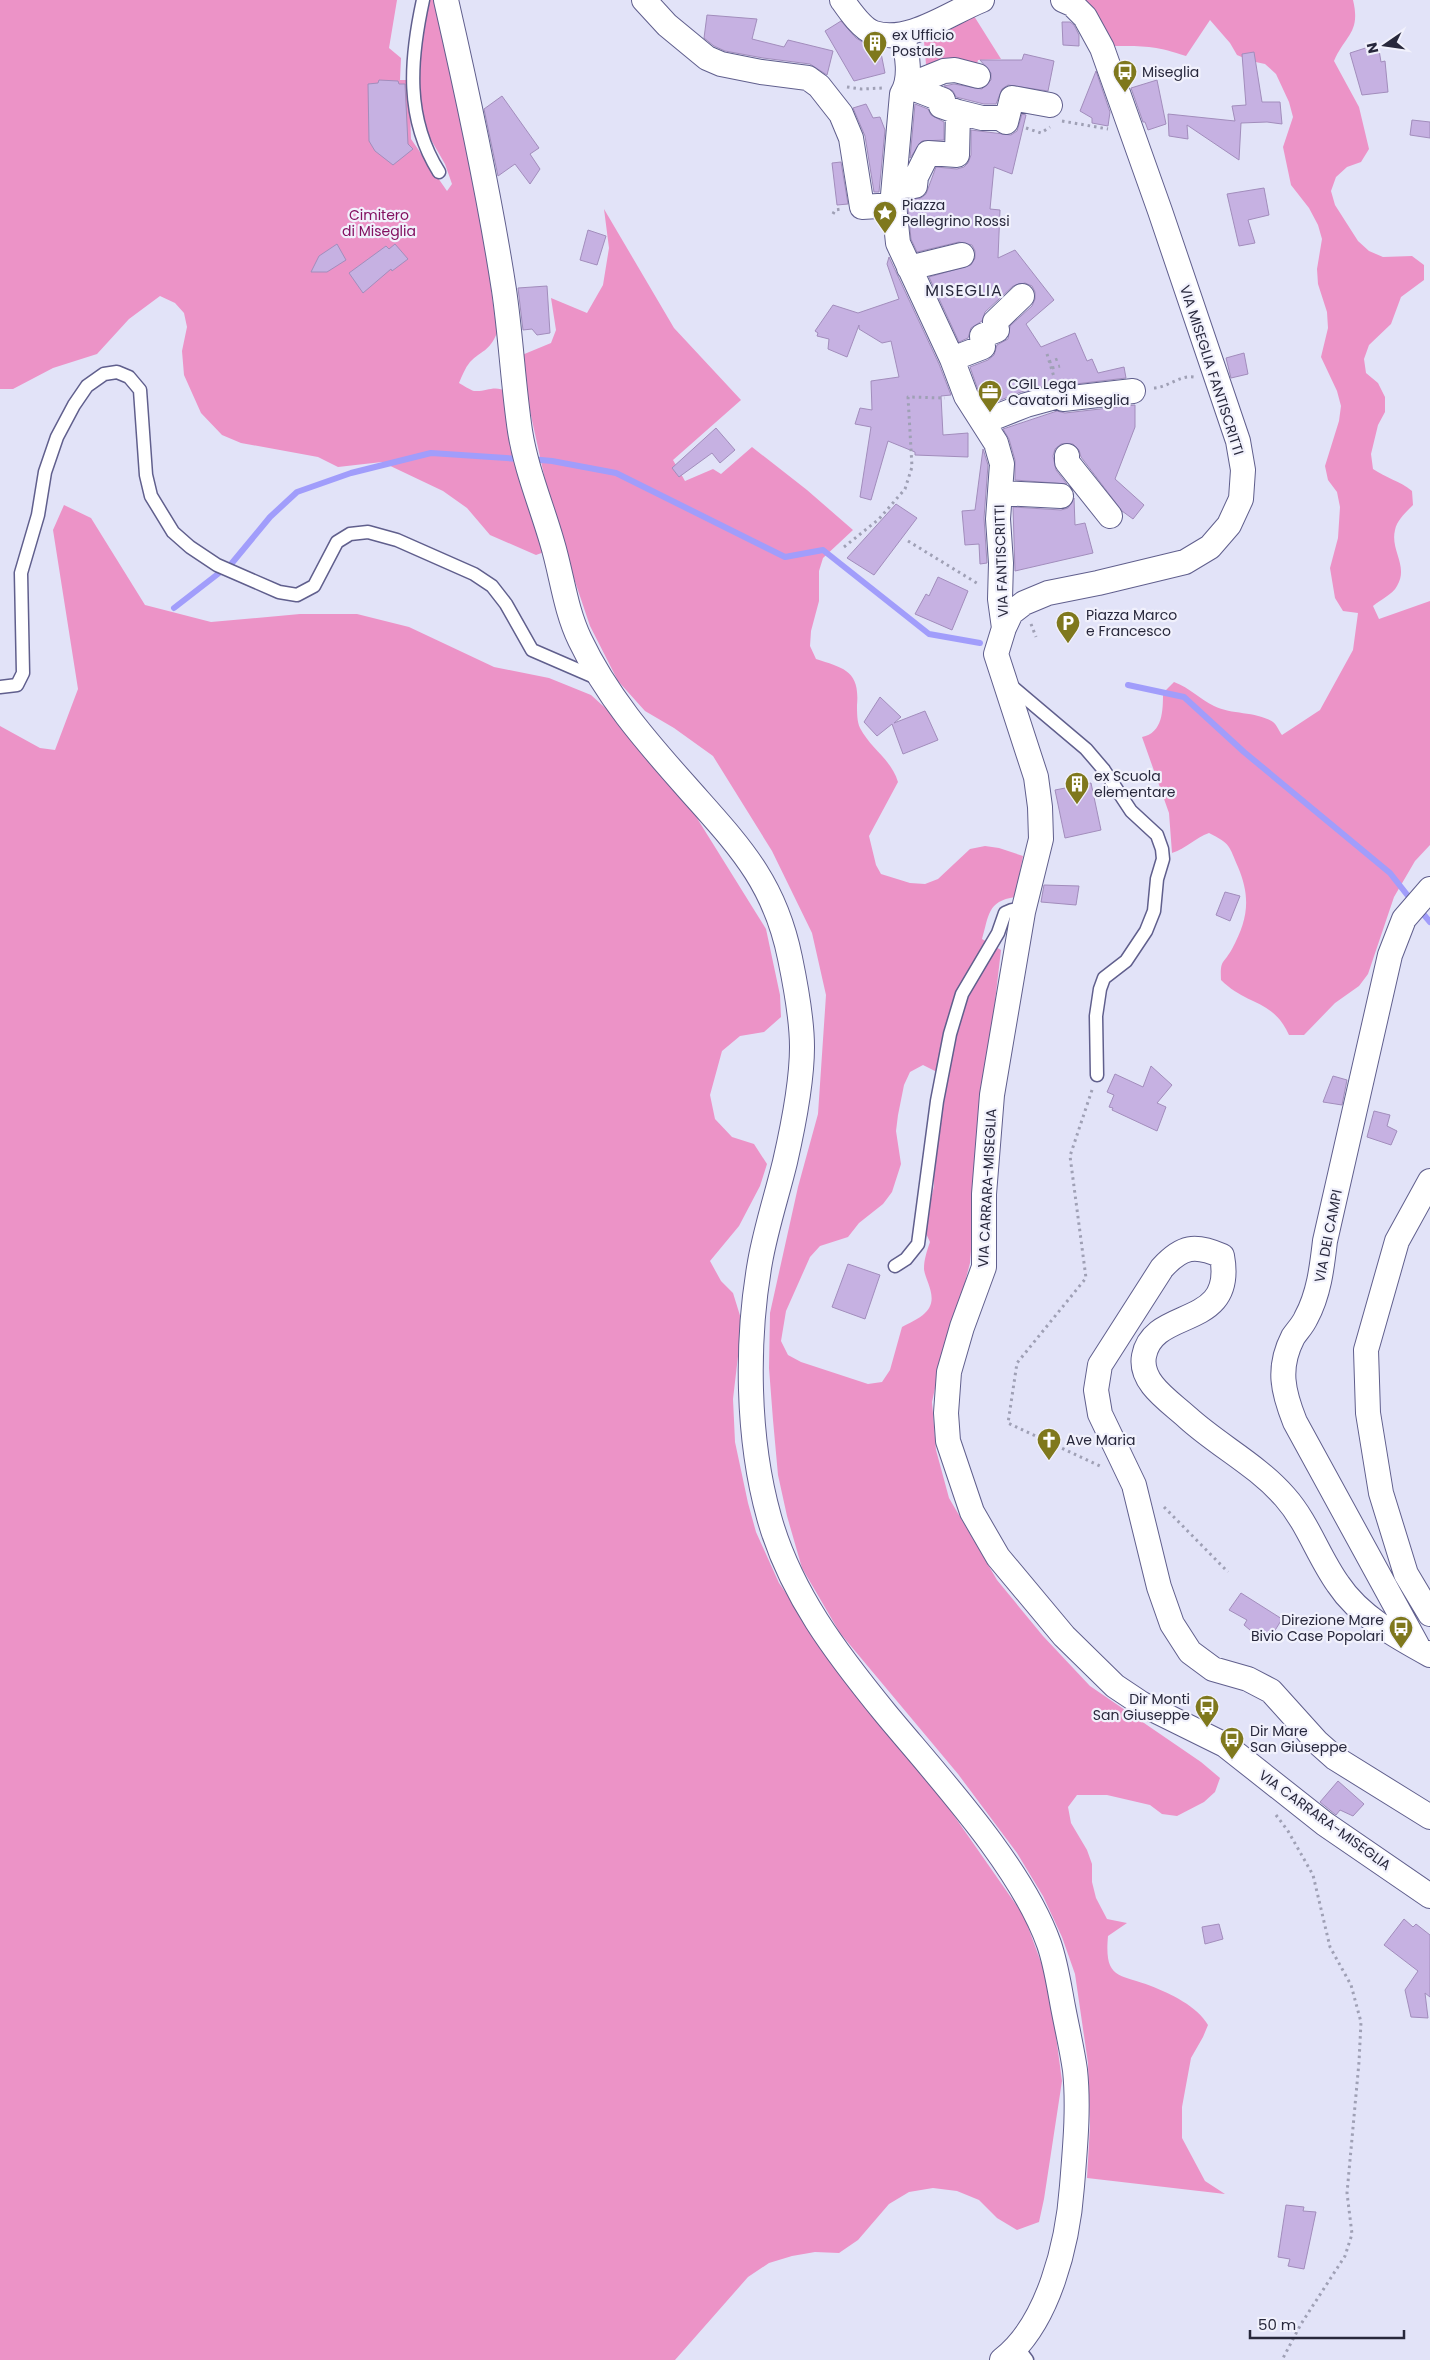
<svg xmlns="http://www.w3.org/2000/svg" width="1430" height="2360" font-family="Poppins,sans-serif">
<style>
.green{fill:#ec93c7;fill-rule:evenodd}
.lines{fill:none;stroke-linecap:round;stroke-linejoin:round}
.stream{stroke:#a19dfb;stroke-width:6}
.building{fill:#c6b1e2;stroke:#a28dbc}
.lane-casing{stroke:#605f8d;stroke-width:15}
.street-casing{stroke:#605f8d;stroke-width:26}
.path{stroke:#9fa0b5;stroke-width:3;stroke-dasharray:2.5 4;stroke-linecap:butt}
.lane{stroke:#fff;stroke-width:12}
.street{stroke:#fff;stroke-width:24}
.labels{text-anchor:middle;stroke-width:4.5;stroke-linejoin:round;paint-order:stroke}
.poi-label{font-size:14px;fill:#28283c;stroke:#f1f1fc;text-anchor:start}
.park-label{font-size:14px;fill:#831060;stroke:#f1f1fc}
.street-label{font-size:14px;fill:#28283c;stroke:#f1f1fc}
.quarter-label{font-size:16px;letter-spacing:1px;fill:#28283c;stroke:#f1f1fc}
</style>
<rect width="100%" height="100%" fill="#e2e3f8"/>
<path class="green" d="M0 0H397L389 48 401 58 400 80H409L411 139 447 191 452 184 445 164 426 131 420 109 418 48 428 0H438L480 206 497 333C489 352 482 350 470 362 465 368 462 376 459 383 463 385 470 390 474 391 488 392 493 384 508 392L547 551 536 555 490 535 467 508 443 491 382 462 338 467 318 457 241 443 222 435 201 413 184 375 182 351 187 327 184 313 175 303 160 296 129 319 97 354 53 368 13 389H0Z
M1081 0H1353C1361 33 1345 35 1334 61L1359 107 1369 149 1361 162 1347 167 1336 177 1331 191 1335 205 1358 241 1369 251 1383 257 1412 256 1424 265V280L1401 297 1391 324 1369 345 1364 359 1366 373 1378 383 1385 397V412L1378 425 1371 454 1373 469C1386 478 1400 481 1412 491L1413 505C1406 512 1397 520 1395 530 1390 551 1409 566 1397 586 1393 594 1380 600 1373 606L1379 619 1430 601V845L1415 861 1394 897 1368 974 1359 986 1335 1003 1304 1035H1289C1273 999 1247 1006 1221 980 1220 959 1223 965 1232 949 1248 919 1251 898 1238 867 1229 846 1231 844 1209 833 1195 838 1187 848 1172 853L1169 813 1142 737C1163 733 1163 710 1163 693L1174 682C1190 688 1200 699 1214 706 1232 715 1256 711 1273 722 1277 725 1279 731 1282 735L1320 710 1353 650 1358 613 1343 611 1335 598 1330 568 1338 538 1340 507 1337 492 1328 480 1325 466 1339 421 1341 406 1337 391 1321 357 1328 328 1327 312 1318 284 1317 269 1322 239 1318 225 1309 208 1291 185 1283 147 1293 117 1289 102 1276 74 1265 64 1251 61 1237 55 1230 43 1210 20 1186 56C1154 45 1141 46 1108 46Z
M974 16 1001 59 978 60 975 72 927 76 924 41 955 27Z
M604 209 674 328 741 400 673 460 685 481 713 469 721 474 752 447 807 490 853 530 823 558 819 571V601L811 631 810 646 816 659C844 668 860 671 857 705 857 712 857 722 860 728 871 749 891 759 898 782L869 836 876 865 881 874 910 883 925 884 938 879 970 849 985 846 999 848 1023 856 1015 897C987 901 989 916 982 939L1001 950 983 1105 970 1263 958 1309 945 1342 932 1402 936 1450 949 1498 997 1580 1043 1636 1090 1686 1201 1762 1220 1778 1215 1792 1204 1802 1177 1816 1162 1814 1150 1805 1107 1795H1077L1068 1807 1071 1823 1087 1850 1092 1864V1882L1096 1898 1107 1919 1127 1923 1108 1936C1104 1980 1119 1974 1151 1986 1171 1994 1197 2006 1208 2025L1203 2037 1191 2058 1182 2107V2138L1205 2181 1225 2194 1087 2178 1090 2126 1088 2063 1075 1974 1062 1937 1043 1896 1017 1853 958 1774 840 1633 802 1568 787 1516 778 1475 773 1420 769 1368 770 1313 798 1187 818 1114 826 995 812 933 772 851 713 756 674 728 645 711 618 681 590 626 553 516 521 370 522 355 551 343 556 330 551 298 587 313 603 285 609 248ZM923 1065 937 1072 931 1157 934 1171V1186L924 1229 930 1242C927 1251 924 1259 924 1269 925 1281 940 1299 925 1313 919 1319 909 1323 902 1327L890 1370 882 1382 868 1384 801 1362 788 1355 781 1341 786 1311 810 1257 820 1246 848 1237 859 1223 883 1204 892 1192 901 1164 896 1131 898 1115 904 1085 910 1072Z
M64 505 91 518 145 605 211 622 300 614H357L409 627 494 667 549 678 591 695 622 723 672 778 766 929 780 995 781 1017 764 1032 740 1036 722 1051 710 1095 715 1119 732 1137 754 1144 767 1164 760 1186 739 1226 710 1261 721 1281 733 1293 742 1322 733 1399 735 1442 748 1503 756 1532 779 1583 825 1650 941 1797 1024 1916 1049 1984 1062 2081 1044 2199 1039 2222 1017 2230 997 2218 979 2200 957 2191 933 2188 909 2192 889 2204 858 2240 839 2253 815 2252 792 2256 769 2263 748 2277 675 2360H0V726L40 748 55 750 78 689 53 530Z"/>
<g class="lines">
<path class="stream" d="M530 459 552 461 616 473 785 557 823 550 929 634 980 643
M174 608 232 563 270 517 297 492 351 473 431 453 520 459
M1128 685 1184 697 1244 752 1390 873 1412 901
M1419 909 1430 922"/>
</g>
<path class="building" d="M707 15 757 19 752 39 784 47 788 40 833 51 827 75 810 64 763 58 725 51 714 46 704 38Z
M841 21 856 38 869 46 874 54 881 53 885 73 854 81 825 31Z
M1062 22H1070L1074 25 1079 35V46L1063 45Z
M1378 44 1381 62 1385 61 1388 92 1362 95 1350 53Z
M1254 52 1262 102H1280L1282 124 1267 122 1241 123 1239 160 1187 125 1188 139 1169 136 1168 114 1235 121 1232 106 1246 105 1242 54Z
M1024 54 1054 61 1048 91 1008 85 1002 89 996 104H984L956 97 953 91 944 86 954 84 982 89 991 80V73L980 60H1022Z
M1096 71 1110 112 1108 126 1092 123V118L1080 111Z
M379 80 398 81 399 84H405L408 144 413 149 393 165 375 151 369 141 368 84 378 83Z
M1157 80 1166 124 1148 130 1145 122H1143L1131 88Z
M502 96 539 148 530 154 540 169 530 184 515 164 498 176 484 109Z
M866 104 873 118 880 117 885 130 879 192H874L865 136 853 108Z
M915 104 928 109 931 115 944 122V140L922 141 910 158Z
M1022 114 1026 115 1012 174 994 167 990 209 1000 210 998 258 1015 250 1054 300 1026 324 1041 347 1075 333 1087 361 1092 359 1098 373 1124 367 1126 378 1067 385 1055 383 1021 392 988 405 978 390 970 367 988 360 994 355 997 345 1008 339 1010 326 1032 306 1035 299V292L1032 286 1025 283 1013 286 985 312 982 321 971 328 968 338 959 342 929 277 971 265 975 258V251L972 245 959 242 917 252 911 239 907 199 921 198 926 194 936 167 957 169 964 167 968 163 971 155V130L1011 135 1017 131Z
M1412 120 1430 122V138L1410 135Z
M841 162 848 204 837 205 832 163Z
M1264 188 1269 215 1248 220 1255 243 1239 246 1227 194Z
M588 230 606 236 597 265 580 260Z
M337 244 346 260 327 272H311L319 256Z
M395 244 408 259 392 271 391 269 363 293 349 273 386 246 389 249Z
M889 257 939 364 951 395 941 396 943 435 968 433V457L915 455V452L888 441 871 500 860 497 871 427 855 424 860 408 872 410 871 381 899 377 891 341 882 343 859 329V325L847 357 828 349 829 339 817 336 818 333 815 331 833 305 858 313 899 299 887 264Z
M547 286 550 333 537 335 532 329 523 330 518 288Z
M1244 353 1248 374 1231 378 1226 358Z
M1135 405V427L1115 479 1144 505 1133 519 1122 511 1081 457 1079 450 1073 444H1061L1055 449 1053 456 1056 470 1067 484 1015 480V460L1009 439 1003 429 1057 411 1065 413Z
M716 428 735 450 720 463 712 453 679 477 672 468Z
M983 449 988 465 984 518 987 563 980 564 979 544 965 545 962 511 975 510Z
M1074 498 1075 525 1085 523 1093 553 1015 571 1013 507 1061 510 1068 508Z
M896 504 917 518 874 575 847 558Z
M938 577 968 591 952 630 915 614 926 594 929 596Z
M880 697 901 717 894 723 925 711 938 740 903 754 892 724 877 736 864 722Z
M1091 783 1101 830 1065 838 1055 790Z
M1044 885 1079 886 1076 905 1041 902Z
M1225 892 1240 896 1230 921 1216 915Z
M1151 1066 1172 1085 1157 1103 1166 1107 1157 1131 1112 1110 1113 1108 1109 1107 1114 1095 1107 1092 1115 1074 1143 1087Z
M1333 1076 1347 1080 1342 1105 1323 1102Z
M1374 1111 1390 1115 1387 1126 1397 1131 1391 1145 1367 1137Z
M848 1264 880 1275 865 1319 832 1307Z
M1241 1593 1282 1619 1274 1632 1262 1640 1244 1625 1247 1620 1229 1610Z
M1338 1781 1364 1804 1353 1816 1340 1810 1336 1815 1320 1802Z
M1404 1919 1413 1927 1416 1924 1430 1935V1997L1425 1993 1428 2018 1411 2017 1405 1990 1418 1971 1384 1945Z
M1219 1924 1223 1939 1205 1944 1202 1927Z
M1286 2205 1304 2207 1303 2211 1316 2212 1304 2269 1288 2266 1290 2259 1278 2257Z"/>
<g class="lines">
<defs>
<path id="lane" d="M423 0C410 60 405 118 439 172
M1009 684 1086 749 1104 770 1131 811 1157 835 1162 849 1163 859 1157 879 1154 911 1146 931 1126 961 1104 978 1100 989 1096 1016 1097 1075
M0 687 17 685 23 673 21 573 38 515 45 472 57 437 74 405 87 386 104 374 117 372 129 377 140 390 146 475 151 496 173 532 190 547 217 565 279 592 297 595 314 586 337 542 350 534 368 532 397 540 474 574 492 586 506 604 532 650 599 679
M895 1266 906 1259 918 1244 937 1101 950 1034 962 994 998 933 1005 913 1012 910 1023 912
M1018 2348 1027 2360"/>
<path id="street" d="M446 0C468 96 489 192 504 290 511 337 513 384 520 431 526 469 541 504 552 542 562 575 565 609 580 640 606 695 645 740 685 785 736 843 774 879 790 958 796 987 802 1018 802 1047 802 1083 793 1127 785 1162 777 1195 766 1228 760 1262 746 1342 747 1438 769 1517 790 1593 837 1654 886 1714 940 1779 1021 1866 1049 1944 1056 1964 1059 1986 1063 2007 1067 2028 1072 2049 1075 2070 1079 2108 1075 2148 1072 2186 1068 2242 1049 2324 1002 2360
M644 0 667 25 707 58 721 64 761 72 808 78 819 86 841 114 851 138 862 207 894 205
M842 0C849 10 862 29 874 33 909 44 949 13 982 0
M1063 0 1072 4 1085 17 1102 48 1160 211 1238 441 1243 470 1241 499 1229 525 1210 547 1185 562 1098 583 1048 593 1024 603 1011 613 1004 628 996 654 1036 777 1040 807 1041 839 1023 912 992 1095 984 1194V1267L962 1327 949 1372 946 1413 948 1441 972 1512 998 1557 1064 1636 1115 1686 1142 1704 1225 1745 1325 1824 1430 1896
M903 36C907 54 912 78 902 94L893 195 898 243 952 359 966 396 996 443 1002 464 998 519 1001 563 1000 599 1004 628
M907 86 944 71 955 70 978 76
M907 86 943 100 941 106 958 112
M894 185 915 186 916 177 928 153 957 155 958 112 982 118H1000L1006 122 1012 98 1050 105
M909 268 962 255
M952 359 983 347 982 336 997 330 995 322 1022 296
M983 422 1026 405 1059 396 1063 399 1133 391
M1067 456V462L1110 516
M1000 493 1061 496
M1430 1181 1397 1241 1366 1350 1368 1413 1381 1493 1406 1574 1430 1614
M1417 1645 1295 1422C1283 1392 1277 1368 1293 1337 1297 1331 1303 1325 1306 1318 1319 1294 1322 1267 1325 1241L1390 955 1404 919 1430 889
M1430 1655C1397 1637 1359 1616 1338 1584 1318 1556 1308 1523 1285 1497 1257 1465 1219 1446 1188 1418 1171 1402 1139 1383 1144 1356 1153 1306 1236 1331 1222 1256 1195 1244 1182 1246 1162 1268L1100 1365 1096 1390 1100 1414 1134 1485 1159 1587 1172 1624 1190 1652 1213 1669 1248 1679 1271 1691 1317 1742 1335 1758 1430 1817"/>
</defs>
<use href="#lane" class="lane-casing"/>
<use href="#street" class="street-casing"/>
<path class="path" d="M847 87 861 89 883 88
M1062 121 1108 129
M1026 128 1041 133 1050 127
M833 214 835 210 842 209
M1047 354 1054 377
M1049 362 1058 359
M1052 368 1060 366
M1154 388C1169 387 1179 375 1194 377
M908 541 980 585
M844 547 879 519 905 489 912 467 908 397 945 398
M1031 624 1036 637
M1092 1090 1070 1156 1086 1278 1017 1363 1008 1423 1100 1466
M1164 1507 1228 1572
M1276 1815 1288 1831 1313 1875 1330 1947 1351 1985 1361 2022 1359 2062 1347 2193 1352 2234 1345 2256 1301 2324 1282 2360"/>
<use href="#lane" class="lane"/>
<use href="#street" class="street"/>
</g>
<defs>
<symbol id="building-pin" viewBox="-11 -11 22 30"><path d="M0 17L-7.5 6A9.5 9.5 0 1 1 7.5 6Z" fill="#7f781d" stroke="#f1f1fc"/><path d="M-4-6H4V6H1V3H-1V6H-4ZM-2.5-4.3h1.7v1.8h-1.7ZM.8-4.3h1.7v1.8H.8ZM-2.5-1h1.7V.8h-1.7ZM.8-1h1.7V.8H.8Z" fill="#fff"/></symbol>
<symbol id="bus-pin" viewBox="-11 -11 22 30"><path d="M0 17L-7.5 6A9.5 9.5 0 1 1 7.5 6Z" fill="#7f781d" stroke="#f1f1fc"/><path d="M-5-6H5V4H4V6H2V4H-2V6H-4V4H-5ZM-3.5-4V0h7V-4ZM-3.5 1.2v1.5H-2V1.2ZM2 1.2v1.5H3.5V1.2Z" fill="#fff"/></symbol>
<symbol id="sight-pin" viewBox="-11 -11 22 30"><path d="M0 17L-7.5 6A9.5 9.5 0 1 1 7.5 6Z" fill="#7f781d" stroke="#f1f1fc"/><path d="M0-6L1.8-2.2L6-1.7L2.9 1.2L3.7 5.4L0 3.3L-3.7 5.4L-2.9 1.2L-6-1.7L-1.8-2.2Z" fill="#fff"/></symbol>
<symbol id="office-pin" viewBox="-11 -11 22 30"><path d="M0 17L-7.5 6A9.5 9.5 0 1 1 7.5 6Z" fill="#7f781d" stroke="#f1f1fc"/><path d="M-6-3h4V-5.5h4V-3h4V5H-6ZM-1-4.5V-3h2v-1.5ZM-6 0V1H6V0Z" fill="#fff"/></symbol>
<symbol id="parking-pin" viewBox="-11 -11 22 30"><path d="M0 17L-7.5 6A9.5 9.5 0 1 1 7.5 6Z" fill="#7f781d" stroke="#f1f1fc"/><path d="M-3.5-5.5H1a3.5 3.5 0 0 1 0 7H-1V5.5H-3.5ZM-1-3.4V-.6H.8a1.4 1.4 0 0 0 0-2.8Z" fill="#fff"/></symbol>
<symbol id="church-pin" viewBox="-11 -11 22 30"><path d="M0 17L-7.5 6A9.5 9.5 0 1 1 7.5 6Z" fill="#7f781d" stroke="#f1f1fc"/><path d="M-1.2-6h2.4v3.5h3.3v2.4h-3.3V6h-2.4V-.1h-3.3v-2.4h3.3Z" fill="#fff"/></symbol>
</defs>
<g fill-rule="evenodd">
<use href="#building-pin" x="861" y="29" width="28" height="38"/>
<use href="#bus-pin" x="1111" y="58" width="28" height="38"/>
<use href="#sight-pin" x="871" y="199" width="28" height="38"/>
<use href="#office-pin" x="976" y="378" width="28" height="38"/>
<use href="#parking-pin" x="1054" y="609" width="28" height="38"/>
<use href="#building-pin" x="1063" y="770" width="28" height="38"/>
<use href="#church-pin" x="1035" y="1426" width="28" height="38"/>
<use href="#bus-pin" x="1387" y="1614" width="28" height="38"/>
<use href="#bus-pin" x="1193" y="1693" width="28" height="38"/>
<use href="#bus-pin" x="1218" y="1725" width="28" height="38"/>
</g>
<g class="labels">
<g class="poi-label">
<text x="892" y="40">ex Ufficio<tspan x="892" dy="16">Postale</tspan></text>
<text x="1142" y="77">Miseglia</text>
<text x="902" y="210">Piazza<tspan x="902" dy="16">Pellegrino Rossi</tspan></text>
<text x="1008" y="389">CGIL Lega<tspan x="1008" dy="16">Cavatori Miseglia</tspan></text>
<text x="1086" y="620">Piazza Marco<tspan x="1086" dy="16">e Francesco</tspan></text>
<text x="1094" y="781">ex Scuola<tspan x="1094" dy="16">elementare</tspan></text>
<text x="1066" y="1445">Ave Maria</text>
<text x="1384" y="1625" text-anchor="end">Direzione Mare<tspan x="1384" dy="16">Bivio Case Popolari</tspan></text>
<text x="1190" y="1704" text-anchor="end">Dir Monti<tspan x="1190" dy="16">San Giuseppe</tspan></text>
<text x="1250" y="1736">Dir Mare<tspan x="1250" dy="16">San Giuseppe</tspan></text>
</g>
<g class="park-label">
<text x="379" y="220">Cimitero<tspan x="379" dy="16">di Miseglia</tspan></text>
</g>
<g class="street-label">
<text transform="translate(1212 370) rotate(72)" y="5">VIA MISEGLIA FANTISCRITTI</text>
<text transform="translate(1001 561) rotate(-92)" y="5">VIA FANTISCRITTI</text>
<text transform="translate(987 1188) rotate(-87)" y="5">VIA CARRARA-MISEGLIA</text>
<text transform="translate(1328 1236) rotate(-79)" y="5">VIA DEI CAMPI</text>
<text transform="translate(1325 1820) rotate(36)" y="5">VIA CARRARA-MISEGLIA</text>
</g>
<g class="quarter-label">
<text x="964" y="296">MISEGLIA</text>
</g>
</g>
<g transform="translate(1385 45) rotate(257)" stroke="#f1f1fc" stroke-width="4" paint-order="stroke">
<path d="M0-4L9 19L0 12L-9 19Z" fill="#28283c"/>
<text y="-8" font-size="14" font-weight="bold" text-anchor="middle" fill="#28283c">N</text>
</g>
<path d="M1250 2330v8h154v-8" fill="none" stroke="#28283c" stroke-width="2.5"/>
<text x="1258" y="2330" font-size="15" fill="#28283c" stroke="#f1f1fc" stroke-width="4" paint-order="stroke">50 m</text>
</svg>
